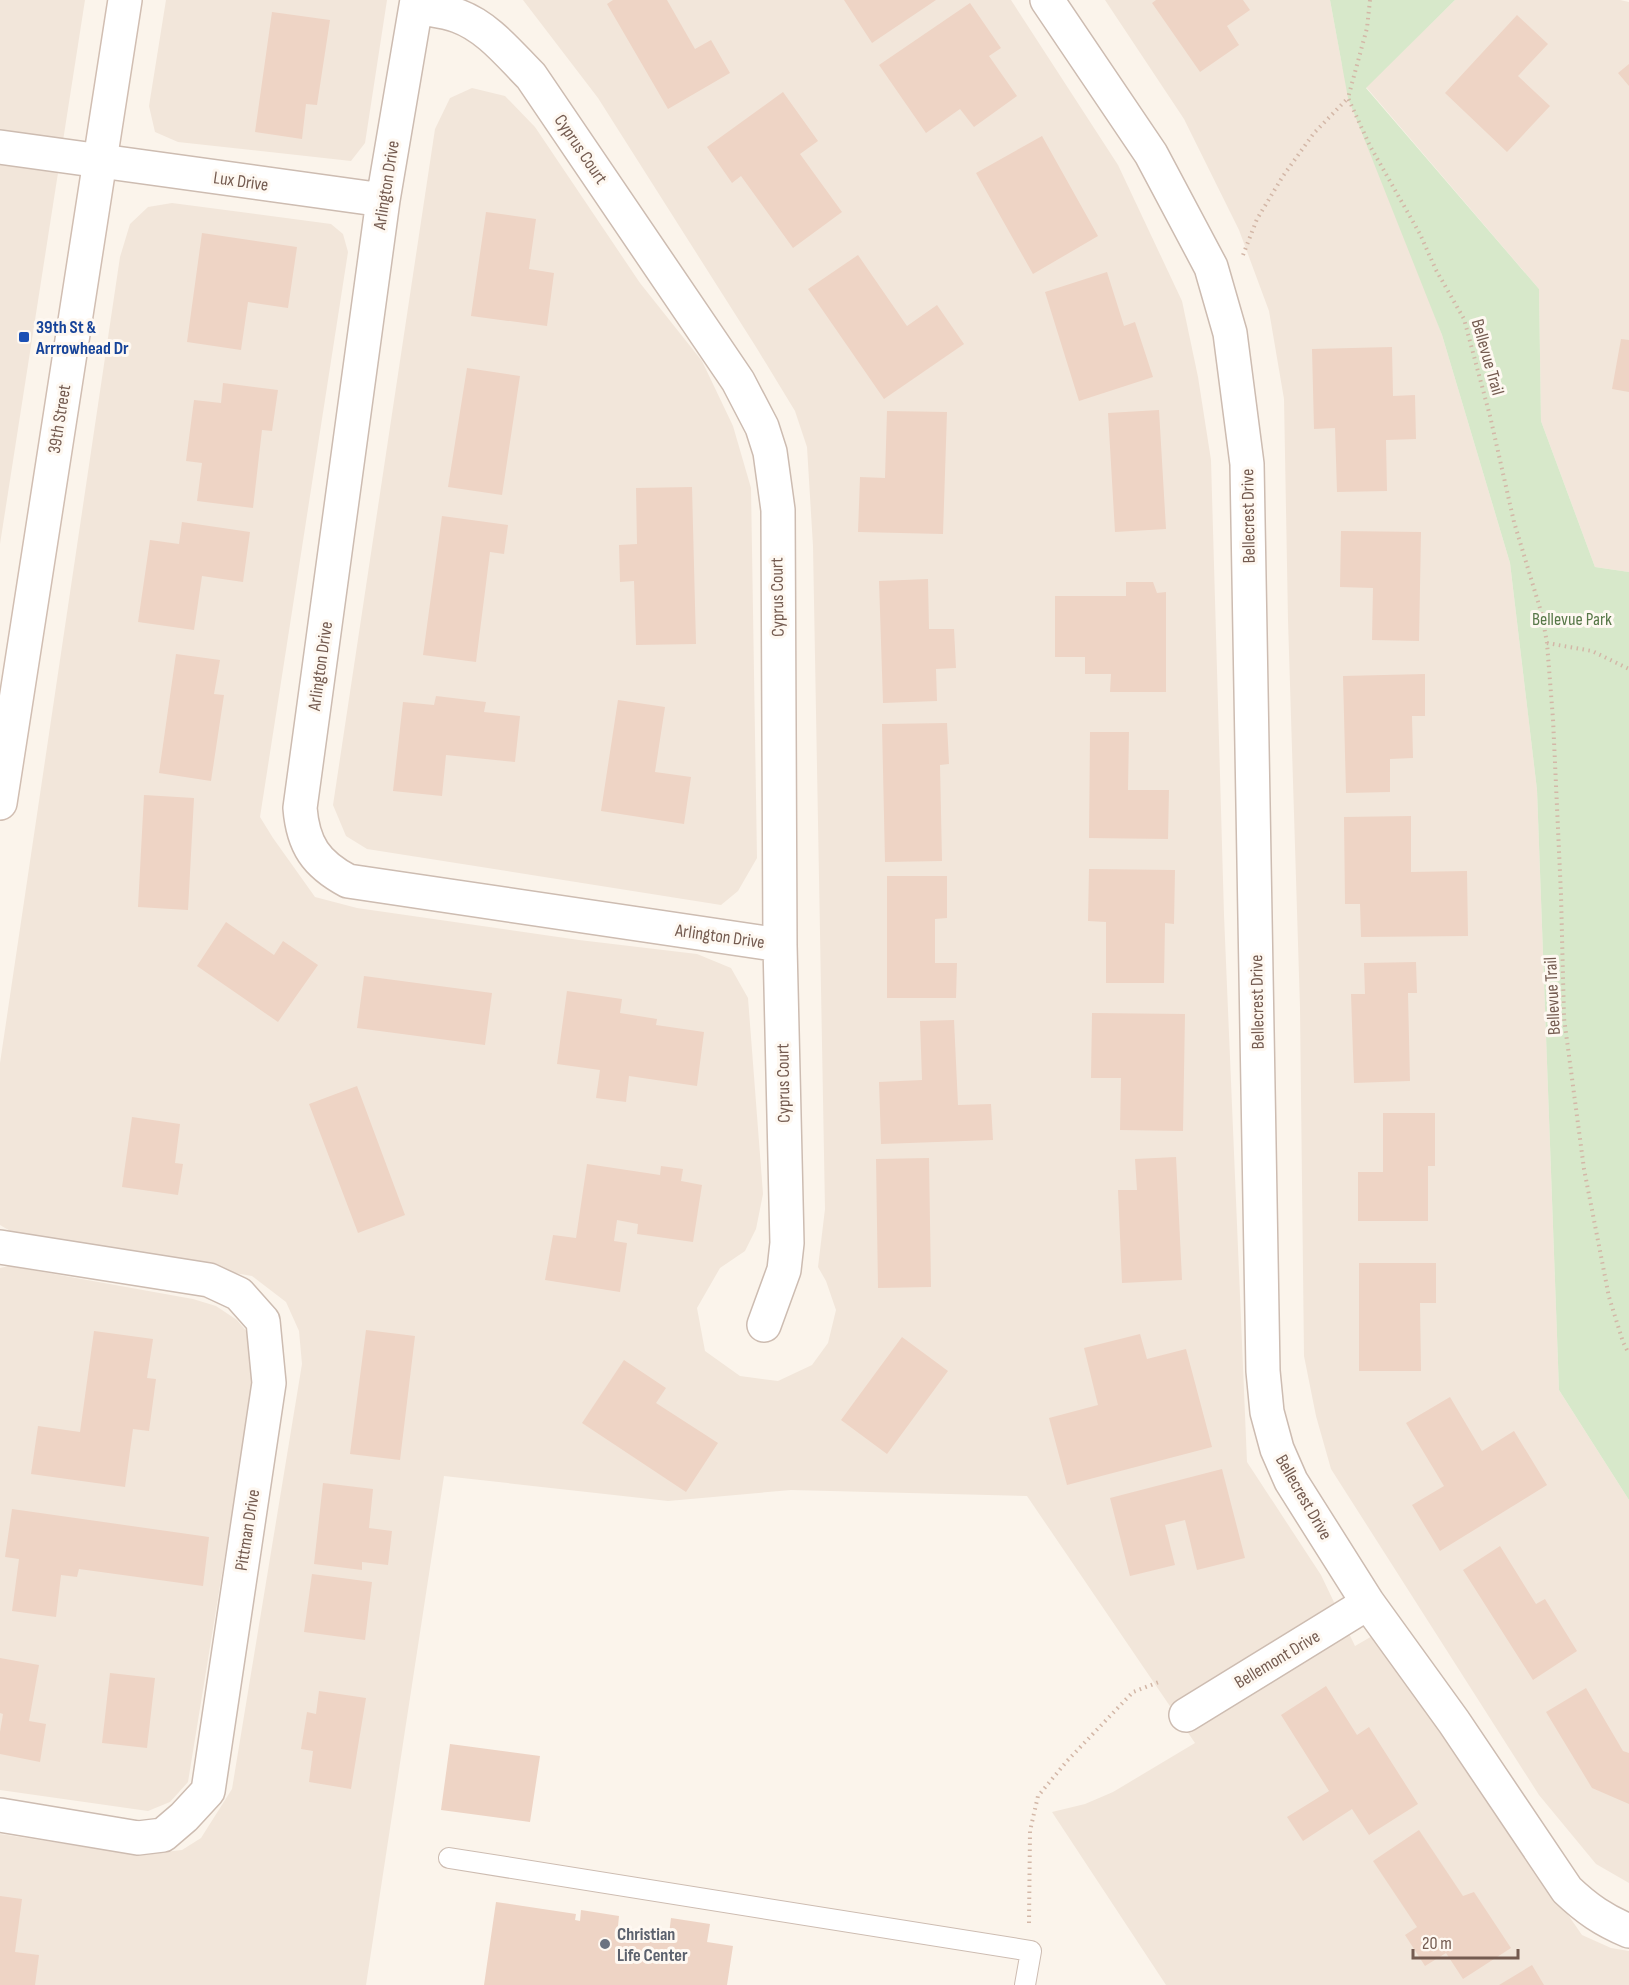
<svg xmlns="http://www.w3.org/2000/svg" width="1629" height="1985" font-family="'Sofia Sans Condensed',sans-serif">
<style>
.residential{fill:#f2e6da}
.green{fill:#d7e8ca}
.building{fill:#eed4c5}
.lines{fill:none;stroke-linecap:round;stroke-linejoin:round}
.service-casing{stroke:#cdbcb1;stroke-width:22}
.minor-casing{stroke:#cdbcb1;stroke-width:36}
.secondary-casing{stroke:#d1beb2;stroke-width:36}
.path{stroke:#d3b7a7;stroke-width:4;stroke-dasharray:1.5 4.5;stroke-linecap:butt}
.service{stroke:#fff;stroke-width:20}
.minor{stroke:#fff;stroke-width:33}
.secondary{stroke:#fff;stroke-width:33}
.transit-dot{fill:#1a4fb4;stroke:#fef8f1;stroke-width:2}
.worship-dot{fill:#6b7280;stroke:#fef8f1;stroke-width:2}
.labels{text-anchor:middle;stroke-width:6;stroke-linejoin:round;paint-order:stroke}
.street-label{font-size:18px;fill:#745b50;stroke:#fef8f1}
.transit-label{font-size:18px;font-weight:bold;fill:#164399;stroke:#fef8f1;text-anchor:start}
.park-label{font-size:18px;fill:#587849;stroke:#fef8f1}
.worship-label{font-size:18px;font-weight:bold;fill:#5b616d;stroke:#fef8f1;text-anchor:start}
</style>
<rect width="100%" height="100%" fill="#fbf4eb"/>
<path class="residential" d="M0 0H85L0 544Z
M166 0H387L365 143 351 161 178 142 155 132 149 106Z
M523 0H1011L1118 165 1182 301 1198 377 1211 460 1224 915 1247 1462 1321 1575 1355 1646 1374 1635 1582 1935 1611 1948 1629 1951V1985H1166L1052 1812 1085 1804 1113 1792 1195 1743 1027 1496 791 1490 668 1501 444 1476 366 1985H0V1834L138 1855 182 1850 201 1838 232 1789 302 1364 299 1331 286 1302 252 1276 17 1235 0 1225V1063L120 257 130 224 148 207 172 203 331 224 343 234 348 252 260 817 273 838 315 897 357 908 579 940 697 954 731 968 748 998 763 1194 756 1229 745 1251 720 1268 697 1308 705 1351 740 1376 778 1381 812 1365 828 1343 836 1310 826 1281 818 1267 825 1209 813 546 807 447 795 411 756 347 598 98Z
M1105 0H1330L1342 65 1442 335 1510 563 1537 790 1559 1390 1629 1500V1883L1596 1864 1539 1795 1331 1469 1316 1416 1304 1356 1300 1008 1288 620 1284 399 1269 311 1239 230 1184 119Z
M1455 0H1620L1629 2V572L1595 567 1541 421 1539 289 1366 87Z
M472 88 505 96 535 127 640 283 702 361 733 426 751 488 757 858 738 891 721 905 367 849 346 836 333 805 435 129 450 98Z
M9 1266 193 1299 216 1306 237 1320 253 1339 255 1371 188 1782 170 1802 148 1811 0 1790V1268Z"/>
<path class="green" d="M1330 0H1455L1366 88 1539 289 1541 421 1595 567 1629 572V1500L1559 1390 1537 790 1510 563 1442 335 1348 98Z"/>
<path class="building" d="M613 0H667L695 49 711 40 730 73 668 109 607 4Z
M844 0H936L872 43Z
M1156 0H1243L1250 10 1227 26 1239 45 1200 72 1152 3Z
M970 3 1001 48 989 56 1017 96 974 127 960 109 926 133 879 65Z
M272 12 330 20 317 105 306 104 302 139 255 132Z
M1517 15 1548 44 1518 76 1550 106 1507 152 1445 93Z
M1629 64V86L1618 73Z
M783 92 818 141 800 154 842 212 793 248 741 176 732 183 707 147Z
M1042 136 1098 236 1033 274 976 173Z
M486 212 536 219 529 269 554 273 547 326 471 316Z
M202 233 297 247 288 308 248 302 241 350 187 342Z
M858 255 907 326 937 305 964 344 884 399 808 289Z
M1107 272 1124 326 1135 322 1153 377 1079 401 1045 292Z
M1621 339 1629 340V392L1612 389Z
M1392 347 1393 396 1415 395 1416 439 1386 440 1387 491 1337 492 1335 428 1314 429 1312 349Z
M467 368 520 376 502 495 448 487Z
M223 383 278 390 272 431 262 430 253 508 197 501 202 463 186 461 194 400 221 403Z
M1159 410 1166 529 1115 532 1108 413Z
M887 411 947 412 943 534 858 532 860 477 885 478Z
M692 487 696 644 636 645 634 581 620 582 619 545 637 544 636 488Z
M442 516 508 525 504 554 490 552 476 662 423 655Z
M182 522 250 532 243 582 202 576 194 630 138 622 150 540 179 544Z
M1341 531 1421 532 1419 641 1372 640 1373 588 1340 587Z
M928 579 929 629H954L956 668 936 669 937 701 883 703 879 581Z
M1126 582H1153L1157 593 1166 592V692H1110L1111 674H1085V657H1055V596H1126Z
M176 654 220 660 214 694 224 695 211 781 159 773Z
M1425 674V716H1412L1413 758 1390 759V792L1346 793 1343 676Z
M436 696 486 702 484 712 520 716 515 762 446 755 442 796 393 791 403 702 434 705Z
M618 700 665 707 655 772 691 777 684 824 601 811Z
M947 723 949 764 940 765 942 861 885 862 882 724Z
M1090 732H1129L1128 790H1169L1168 839 1089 838Z
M144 795 194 798 188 910 138 907Z
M1411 816V872L1467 871 1468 936 1361 937 1360 904H1345L1344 817Z
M1089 869 1175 870 1174 924 1165 923 1164 983H1106V922L1088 921Z
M887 876H947V918L935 919V963H957L956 998H887Z
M226 922 274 955 283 941 318 965 278 1022 197 966Z
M1416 962 1417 993H1408L1410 1081 1354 1083 1351 994H1365L1364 963Z
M364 976 492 993 485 1045 357 1028Z
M567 991 622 999 620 1013 657 1019 656 1025 704 1032 697 1086 629 1076 626 1102 596 1098 600 1070 557 1064Z
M1092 1013 1185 1014 1183 1131 1120 1130 1121 1078H1091Z
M954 1020 958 1105 991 1104 993 1140 881 1144 879 1082 922 1080 920 1021Z
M357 1086 405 1215 358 1233 309 1104Z
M1383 1113H1435V1166H1428V1221H1358V1172H1383Z
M132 1117 180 1124 175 1163 183 1164 178 1195 122 1187Z
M1176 1157 1182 1280 1122 1283 1118 1190H1137L1135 1159Z
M929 1158 931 1287 878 1288 876 1159Z
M587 1164 660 1175 661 1166 683 1169 681 1181 702 1185 693 1242 637 1234 638 1224 617 1220 614 1241 627 1243 620 1292 545 1280 553 1235 576 1238Z
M1359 1263H1436V1303H1420L1421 1371H1359Z
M366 1330 415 1336 400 1460 350 1454Z
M94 1331 153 1339 147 1378 156 1379 149 1431 133 1429 125 1487 31 1474 38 1426 80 1432Z
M1140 1334 1147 1359 1186 1349 1212 1447 1067 1485 1049 1418 1098 1405 1084 1348Z
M902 1337 948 1371 887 1454 841 1420Z
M624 1360 666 1388 656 1403 718 1443 686 1492 582 1423Z
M1450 1397 1482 1451 1514 1431 1547 1485 1440 1551 1412 1505 1444 1486 1406 1423Z
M1222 1469 1245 1558 1197 1570 1185 1520 1165 1525 1175 1565 1130 1576 1110 1498Z
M323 1483 373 1489 369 1528 392 1531 388 1565 362 1562V1570L314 1564Z
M12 1509 209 1537 203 1586 79 1569 77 1577 61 1575 56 1617 12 1611 19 1559 5 1557Z
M1500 1546 1536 1604 1545 1599 1577 1651 1533 1680 1463 1570Z
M312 1574 372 1582 365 1640 304 1632Z
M0 1658 39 1665 29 1721 46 1724 40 1762 0 1754V1732L3 1714 0 1713Z
M110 1673 155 1678 147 1748 102 1743Z
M1326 1686 1357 1735 1369 1727 1418 1804 1369 1835 1352 1809 1303 1841 1287 1817 1329 1791 1281 1715Z
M1586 1688 1623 1751 1629 1753V1804L1592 1788 1546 1712Z
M319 1691 366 1698 351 1789 309 1782 313 1751 301 1749 307 1712 316 1714Z
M450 1744 540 1756 530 1822 441 1810Z
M1419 1830 1463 1896 1474 1892 1511 1948 1463 1979 1446 1953 1425 1966 1405 1935 1417 1927 1373 1861Z
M0 1896 22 1899 15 1952 39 1955 35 1985H0Z
M496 1902 576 1914 575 1920 580 1921 581 1910 619 1916 618 1926 669 1934 671 1918 710 1924 707 1942 733 1946 727 1985H484Z
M1532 1965 1544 1985H1499Z"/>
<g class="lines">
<defs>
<path id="service" d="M449 1858 1031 1951 1025 1985"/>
<path id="minor" d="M417 0 383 200 300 808C303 845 316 864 348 881L780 945
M1047 0 1151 154 1211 267 1230 333 1247 464 1263 1371 1267 1412 1277 1449 1291 1481 1368 1603 1454 1722 1567 1890C1587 1909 1603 1920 1629 1931
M416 7C430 10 445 11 458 16 488 27 509 54 531 76L738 381 762 427 770 452 778 510 780 945 787 1243 784 1270 764 1325
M0 147 383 200
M0 1247 209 1280 239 1294 263 1321 269 1383 208 1791 184 1817 163 1835 138 1838 0 1815
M1186 1715 1368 1603"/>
<path id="secondary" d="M0 803 125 0"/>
</defs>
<use href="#service" class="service-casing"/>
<use href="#minor" class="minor-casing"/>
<use href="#secondary" class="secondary-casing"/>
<path class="path" d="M1370 0 1367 28 1348 98 1370 146 1420 234 1436 270 1464 319 1490 416 1514 522 1542 615 1547 643 1553 719 1561 895 1564 1018 1584 1169 1609 1297 1623 1342 1629 1354
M1243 255 1257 219 1283 176 1314 133 1348 98
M1547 643 1592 651 1629 669
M1029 1923 1030 1831 1038 1796 1067 1761 1133 1692 1159 1682"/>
<use href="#service" class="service"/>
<use href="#minor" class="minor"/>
<use href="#secondary" class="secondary"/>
</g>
<rect class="transit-dot" x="18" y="331" width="12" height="12" rx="3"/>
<circle class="worship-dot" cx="605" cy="1944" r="6"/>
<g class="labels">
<g class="street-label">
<text transform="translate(581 149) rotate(56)" y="6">Cyprus Court</text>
<text transform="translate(241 181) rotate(8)" y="6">Lux Drive</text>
<text transform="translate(386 185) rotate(-81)" y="6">Arlington Drive</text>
<text transform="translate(1488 357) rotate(74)" y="6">Bellevue Trail</text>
<text transform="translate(59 419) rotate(-81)" y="6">39th Street</text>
<text transform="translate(1248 516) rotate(-91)" y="6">Bellecrest Drive</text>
<text transform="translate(777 597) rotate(-91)" y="6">Cyprus Court</text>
<text transform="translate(320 666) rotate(-82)" y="6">Arlington Drive</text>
<text transform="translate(720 936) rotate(8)" y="6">Arlington Drive</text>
<text transform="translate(1552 996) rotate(-93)" y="6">Bellevue Trail</text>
<text transform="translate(1257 1002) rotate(-91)" y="6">Bellecrest Drive</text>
<text transform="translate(783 1083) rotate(-91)" y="6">Cyprus Court</text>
<text transform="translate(1304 1497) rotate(60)" y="6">Bellecrest Drive</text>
<text transform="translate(247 1530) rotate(-81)" y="6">Pittman Drive</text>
<text transform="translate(1277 1659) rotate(-31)" y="6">Bellemont Drive</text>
</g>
<g class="transit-label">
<text x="36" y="333">39th St &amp;<tspan x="36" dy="21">Arrrowhead Dr</tspan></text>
</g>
<g class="park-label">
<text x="1572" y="625">Bellevue Park</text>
</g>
<g class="worship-label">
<text x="617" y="1940">Christian<tspan x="617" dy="21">Life Center</tspan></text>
</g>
</g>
<path d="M1413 1949v9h105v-9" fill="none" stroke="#745b50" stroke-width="3"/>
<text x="1422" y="1949" font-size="18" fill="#745b50" stroke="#fef8f1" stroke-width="4.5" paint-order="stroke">20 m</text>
</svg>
